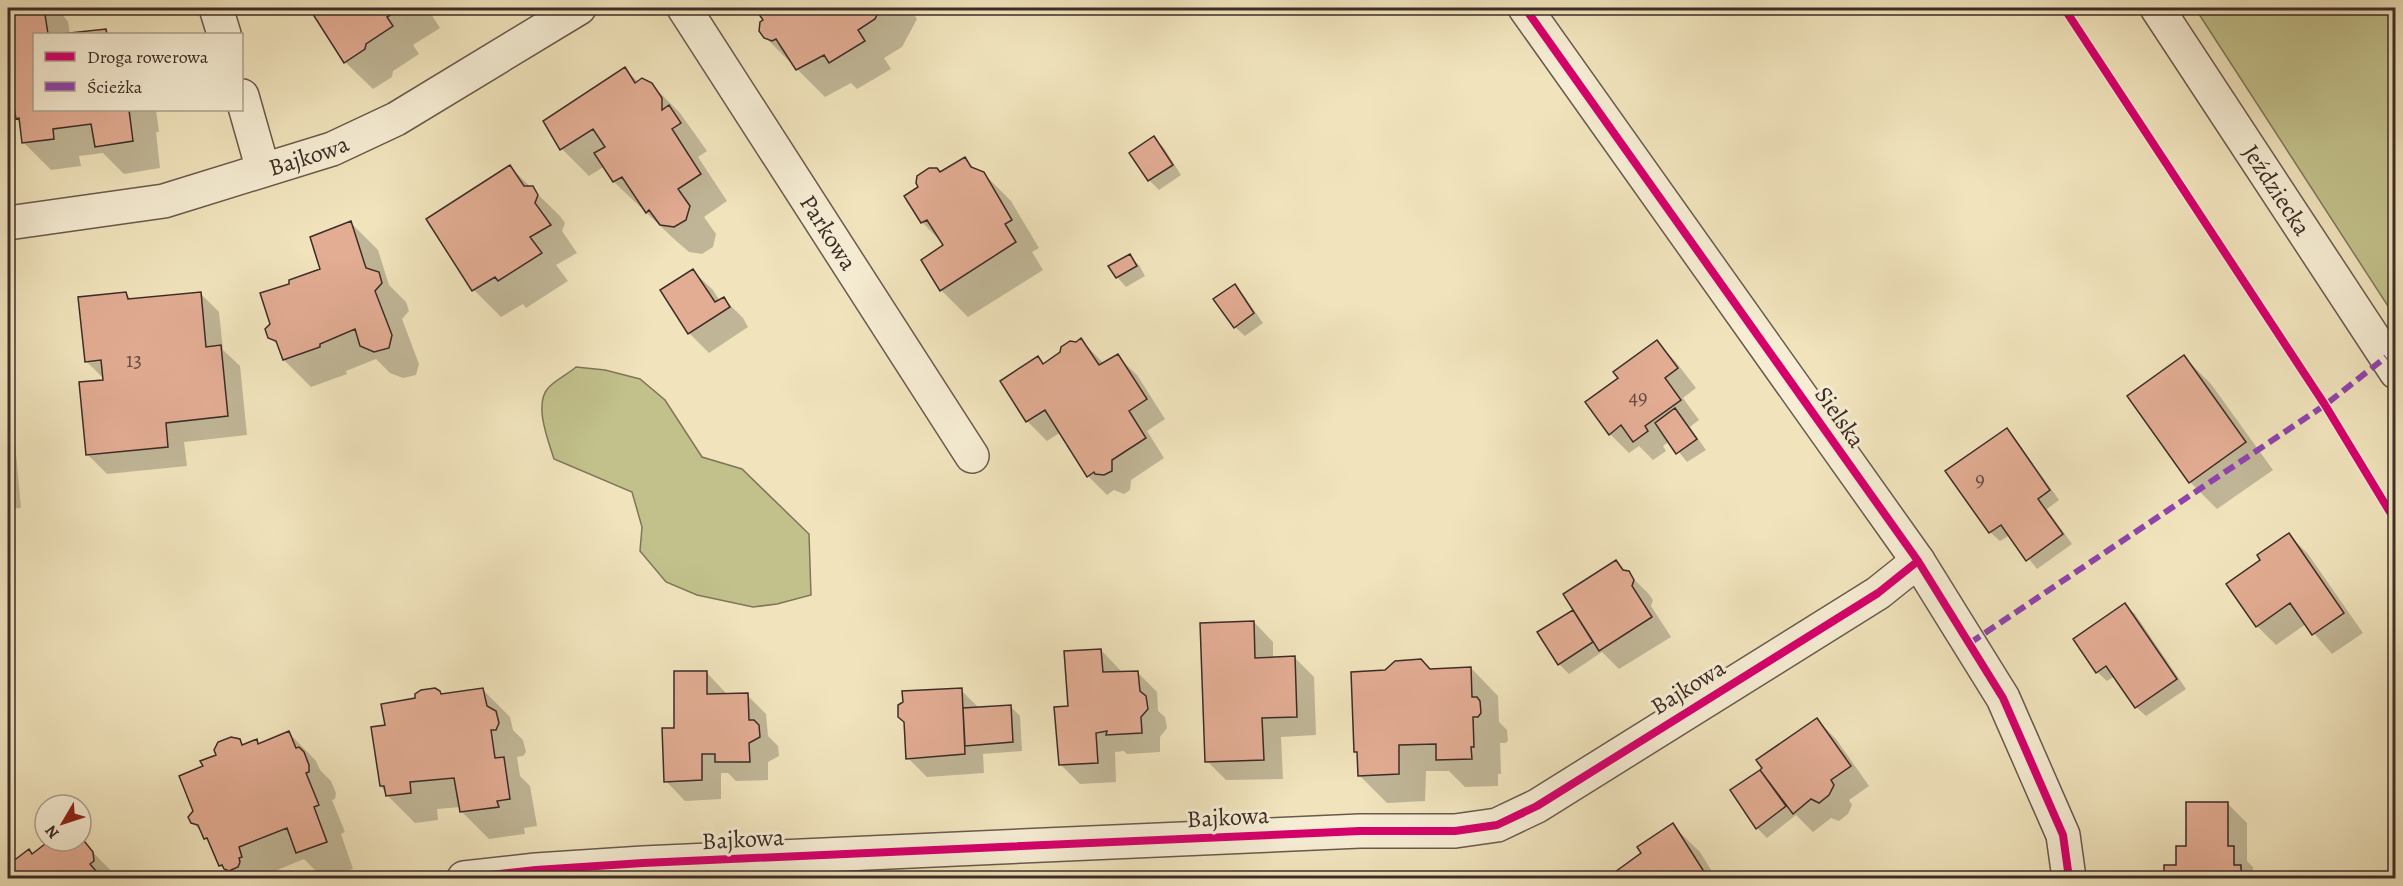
<svg xmlns="http://www.w3.org/2000/svg" width="2403" height="886" font-family="Alegreya,serif">
<style>
.green{fill:#c2c18c;stroke:#7f765a;stroke-width:1.5}
.shadow{fill:#0003}
.building{fill:#e3ad94;stroke:#3c2c27;stroke-width:1.5}
.lines{fill:none;stroke-linecap:round;stroke-linejoin:round}
.street-casing{stroke:#695a4c;stroke-width:36}
.street{stroke:#f6edd4;stroke-width:33}
.quiet{stroke:#8e44ad;stroke-width:6;stroke-dasharray:12 6;stroke-linecap:butt}
.cycleway-casing{stroke:#f6edd4;stroke-width:11}
.cycleway{stroke:#d6006c;stroke-width:8}
.labels{text-anchor:middle;stroke-width:6;stroke-linejoin:round;paint-order:stroke}
.number-label{font-size:21px;fill:#664c42}
.street-label{font-size:24px;fill:#3c2c27;stroke:#f6edd4}
</style>
<rect width="100%" height="100%" fill="#f1e4bd"/>
<filter id="stains"><feTurbulence type="fractalNoise" baseFrequency=".00333" numOctaves="4"/><feColorMatrix values="0 0 0 0 .2 0 0 0 0 .09 0 0 0 0 .02 0 0 0 .5 -.17"/></filter>
<radialGradient id="worn" r=".72"><stop offset=".6" stop-color="#630" stop-opacity="0"/><stop offset="1" stop-color="#630" stop-opacity=".3"/></radialGradient>
<path class="green" d="M2195 8H2395V317Z
M576 367 605 370 640 379 665 400 702 457 742 469 809 534 811 595 777 604 753 607 697 595 666 582 640 551 642 527 632 492 554 459C548 440 533 403 549 387 557 379 568 374 576 367Z"/>
<path class="shadow" d="M8 8H58L68 22 70 34H34V110H156L159 132H156L160 168 124 174 103 153 79 156 81 166 51 170 23 142 15 104 8 97V83L12 82Z
M311 8H427L440 28 413 45 419 54 393 71 392 77 373 89 345 62Z
M759 8H909L917 19 902 47 884 58 891 69 857 89 851 83 825 97 765 37V20Z
M105 31 109 34H73Z
M625 69 638 82 652 85 680 113 707 151 698 157 727 201 704 217 716 234 713 247 702 254 689 252 674 239 614 182 605 166 589 176 562 149Z
M1154 138 1164 148 1181 175 1159 190 1149 180Z
M965 159 977 171 983 173 1011 201 1039 248 1032 252 1043 270 968 317 941 290 945 246 922 222 906 196Z
M510 167 560 216 565 223 562 231 577 253 556 265 568 281 526 308 523 304 501 317 474 290 428 220Z
M351 223 378 250 389 285 406 302 409 311 402 319 419 364 416 375 403 378 390 373 376 359 346 371 347 374 311 387 284 360 280 347 269 337 272 324 291 285 322 270Z
M1129 256 1139 265 1145 276 1126 287 1117 277Z
M693 271 713 290 720 301 724 299 743 318 748 327 709 353 689 333 662 291Z
M1234 286 1244 296 1263 323 1245 336 1235 327Z
M200 293 219 312 223 350 240 366 247 435 184 442 187 466 107 474 88 455 106 381 86 361 126 294 132 300Z
M1081 340 1104 364 1117 356 1137 375 1165 419 1147 431 1164 458 1131 480 1130 490 1124 494 1114 490 1107 495 1088 476 1061 432 1047 441 1027 421 1002 381 1038 358 1044 365Z
M1657 342 1676 362 1696 388 1683 398 1699 420 1690 427 1706 450 1687 462 1670 441 1663 446 1666 451 1653 460 1639 446 1629 453 1610 434 1620 378Z
M2184 357 2211 384 2273 470 2217 509 2190 482Z
M8 366 21 508 8 509Z
M2006 430 2016 440 2059 500 2047 509 2072 544 2037 569 2010 535 2000 541 1990 532Z
M2289 535 2308 554 2363 633 2332 654 2306 624 2276 645 2257 626 2262 561Z
M1616 562 1648 593 1653 600 1651 606 1671 637 1619 669 1602 652 1569 674 1559 664 1539 633 1575 610Z
M2125 605 2135 614 2186 689 2146 716 2136 707 2115 676 2107 681 2097 672Z
M1254 622 1273 642V659L1295 658 1314 677 1316 735 1281 737 1283 779 1226 780 1207 761Z
M1101 650 1120 670 1121 673H1138L1157 692 1158 711 1165 717 1167 728 1160 737V752L1127 754 1124 751 1115 752 1116 782 1080 784 1060 764 1069 708Z
M1471 668 1498 696 1499 722 1507 730 1508 741 1505 743H1500L1501 774H1498V786L1465 787 1449 771H1426L1425 801 1387 803 1359 775V754L1356 751 1429 670Z
M706 672 725 692V695H747L766 714 768 736 778 746 779 756 768 762V780L736 781 728 773H721V799L685 801 666 781 676 729Z
M483 690 510 717 513 730 523 740 526 752 523 756 517 757 520 776 530 786 537 826 524 828 525 834 489 839 462 812 461 807 437 809 438 820 415 823 387 795 381 786 387 726 416 700 439 692 443 695Z
M961 690 980 709 1010 706 1020 716 1022 751 983 754 984 773 927 777 908 758 906 722Z
M1817 720 1836 739 1869 786 1849 800 1852 805 1848 814 1839 821 1831 818 1813 832 1796 815 1767 838 1757 828 1732 791 1764 769Z
M289 733 316 761 320 770 331 781 336 793 335 799 332 800 345 832 341 834 353 869 323 878 304 859 265 875 267 878H233L220 865 211 843 192 822 205 767 239 741 244 746 256 741 260 745Z
M2227 803 2247 823V861L2253 867V878H2165L2166 867H2178L2187 847Z
M1672 825 1700 852 1716 878H1613L1644 854Z
M84 843 118 878H8V866L28 851 32 855Z"/>
<path class="building" d="M8 8H44L48 34H34V110H129L133 141 95 147 91 124 53 129 54 139 22 143 19 118 16 119 13 101 8 98V81H11L8 61 10 59Z
M309 8H402L387 17 393 26 366 44 365 49 344 63Z
M757 8H880L875 19 858 30 865 41 829 63 824 55 796 70 776 39 772 41 764 38 759 31 760 22 763 20 756 10Z
M106 29 107 34H60Z
M625 67 635 83 642 78 652 83 662 98V110L669 105 681 123 672 129 701 174 678 189 690 206 686 220 674 227 660 225 649 210 646 213 622 177 613 182 594 153 605 147 593 129 560 150 543 121Z
M1154 136 1173 165 1148 181 1129 153Z
M965 157 971 167 984 172 1012 220 1005 224 1016 242 940 291 921 260 943 245 927 220 921 223 904 196 918 187 916 183 917 176 929 168H937L940 172Z
M510 165 524 186H533L538 195 535 203 551 225 530 237 542 253 498 281 495 277 472 291 426 219Z
M351 221 366 268 379 272 382 283 375 291 392 335 389 348 374 352 360 346 355 329 320 344V347L283 360 276 341 268 338 265 329 270 324 260 293 289 284V280L320 269 310 237Z
M1130 254 1137 266 1116 278 1108 266Z
M693 269 715 302 724 297 730 307 688 334 660 290Z
M1235 284 1254 313 1234 328 1213 299Z
M126 292 128 299 201 292 206 347 221 345 228 416 166 423 168 447 86 455 79 382 103 380 101 360 85 362 78 297Z
M1081 338 1099 365 1118 354 1147 399 1129 411 1146 438 1112 460V471L1104 475 1095 474 1094 472 1087 477 1045 410 1026 422 1000 381 1038 356 1043 364 1060 352 1061 347 1070 341 1076 342Z
M1657 340 1678 368 1665 378 1681 400 1645 426 1648 431 1633 442 1621 425 1609 435 1585 402 1618 378 1613 372Z
M2184 355 2246 442 2189 483 2127 396Z
M1675 408 1697 439 1676 454 1655 423Z
M2007 428 2050 490 2038 499 2063 534 2026 561 2001 525 1989 533 1945 471Z
M2289 533 2344 613 2312 635 2290 603 2256 627 2226 584 2260 560 2257 555Z
M1616 560 1623 570 1629 571 1634 580 1632 586 1652 617 1599 651 1563 594Z
M2125 603 2177 679 2135 708 2106 666 2096 673 2073 639Z
M1573 610 1593 642 1558 665 1537 632Z
M1254 621 1255 658 1295 656 1297 717 1262 718 1264 760 1205 762 1200 623Z
M1101 649 1103 672 1138 671 1140 691 1146 696 1148 709 1141 717 1142 733 1106 735 1107 731 1096 733 1098 763 1059 765 1054 707 1068 706 1064 651Z
M1421 659 1430 669 1471 667 1472 697H1477L1480 701 1481 713 1478 717H1473L1474 747H1471L1472 759 1436 760V744L1399 745V774L1358 776 1357 752H1354L1351 672 1385 670 1395 661Z
M674 671H707V694L748 693 749 720H754L759 725 760 737 749 743 750 762H715V754H702V780L664 782 662 728H674Z
M435 688 440 691 441 694 483 688 487 706 496 711 499 723 496 730H491L495 758 504 757 510 799 497 801 499 807 460 812 454 778 410 782 411 793 386 796 384 786H380L371 727 385 725 381 704 415 698V694L421 690Z
M962 688 965 754 906 759 904 722 898 717V705L903 702 902 691Z
M1011 705 1013 742 965 746 963 708Z
M1817 718 1851 766 1831 780 1834 785 1829 795 1819 803 1811 799 1793 814 1760 770 1762 768 1756 760Z
M289 731 296 748 299 747 304 752 309 765V772L306 773 319 805 314 807 327 842 296 853 287 828 239 847 242 857 239 858 240 862 238 867 229 871 224 869 222 865 219 866 207 838 204 839 198 825 191 823 188 817 193 811 179 776 203 766 200 761 216 755 214 750 218 742 231 737 240 739 242 745 257 739 258 744Z
M1760 770 1786 806 1756 829 1730 790Z
M2186 802H2228V846H2234V865H2241V878H2164V865H2176V846H2186Z
M1673 823 1708 878H1611L1615 872 1641 853 1637 847Z
M81 840 85 842 93 852 94 861 90 864 102 878H8V865L29 849 32 854 49 841Z"/>
<g class="lines">
<defs>
<g id="street">
<path d="M216 8 224 34"/>
<path id="s1" d="M684 8 972 456"/>
<path d="M1525 8 1918 561 2003 698 2063 835 2069 878"/>
<path id="s2" d="M2157 8 2396 372"/>
<path d="M242 96 263 170"/>
<path id="s3" d="M8 223 164 201 332 149 396 119 579 8"/>
<path d="M464 878 536 870 643 863 1360 831H1455L1497 825 1537 806 1878 593 1918 561"/>
</g>
</defs>
<use href="#street" class="street-casing"/>
<use href="#street" class="street"/>
<path class="quiet" d="M1970 643 2325 405 2386 357"/>
<defs>
<path id="cycleway" d="M1525 8 1918 561 2003 698 2063 835 2069 878
M2064 8 2325 405 2396 522
M464 878 536 870 643 863 1360 831H1455L1497 825 1537 806 1878 593 1918 561"/>
</defs>
<use href="#cycleway" class="cycleway-casing"/>
<use href="#cycleway" class="cycleway"/>
</g>
<g class="labels">
<g class="number-label">
<text x="134" y="367">13</text>
<text x="1638" y="404">49</text>
<text x="1980" y="486">9</text>
</g>
<g class="street-label">
<text dy="8" stroke="none"><textPath href="#s3" startOffset="309">Bajkowa</textPath></text>
<text dy="8" stroke="none"><textPath href="#s2" startOffset="218">Jeździecka</textPath></text>
<text dy="8" stroke="none"><textPath href="#s1" startOffset="267">Parkowa</textPath></text>
<text transform="translate(1840 417) rotate(55)" y="8">Sielska</text>
<text transform="translate(1688 687) rotate(-32)" y="8">Bajkowa</text>
<text transform="translate(1228 817) rotate(-3)" y="8">Bajkowa</text>
<text transform="translate(743 839) rotate(-3)" y="8">Bajkowa</text>
</g>
</g>
<rect width="2403" height="886" fill="none" stroke="#f1e4bd" stroke-width="30"/>
<rect x="9" y="9" width="2385" height="868" fill="none" stroke="#3c2c27" stroke-width="3"/>
<rect x="15" y="15" width="2373" height="856" fill="none" stroke="#3c2c27" stroke-width="1.5"/>
<rect x="33" y="33" width="210" height="78" fill="#f6edd4" stroke="#aca08f" stroke-width="1.5"/>
<rect x="45" y="52" width="30" height="9" fill="#d6006c" stroke="#aca08f" stroke-width="1.5"/>
<text x="87" y="63" font-size="18" fill="#3c2c27">Droga rowerowa</text>
<rect x="45" y="82" width="30" height="9" fill="#8e44ad" stroke="#aca08f" stroke-width="1.5"/>
<text x="87" y="93" font-size="18" fill="#3c2c27">Ścieżka</text>
<g transform="translate(63 823) rotate(231)"><circle r="28" fill="#f6edd4" stroke="#aca08f" stroke-width="1.5"/>
<path d="M0-4.5L10 22L0 15L-10 22Z" fill="#8f2418"/>
<text y="-9" font-size="16" font-weight="bold" text-anchor="middle" fill="#3c2c27">N</text>
</g>
<rect width="100%" height="100%" filter="url(#stains)"/>
<rect width="100%" height="100%" fill="url(#worn)"/>
</svg>
